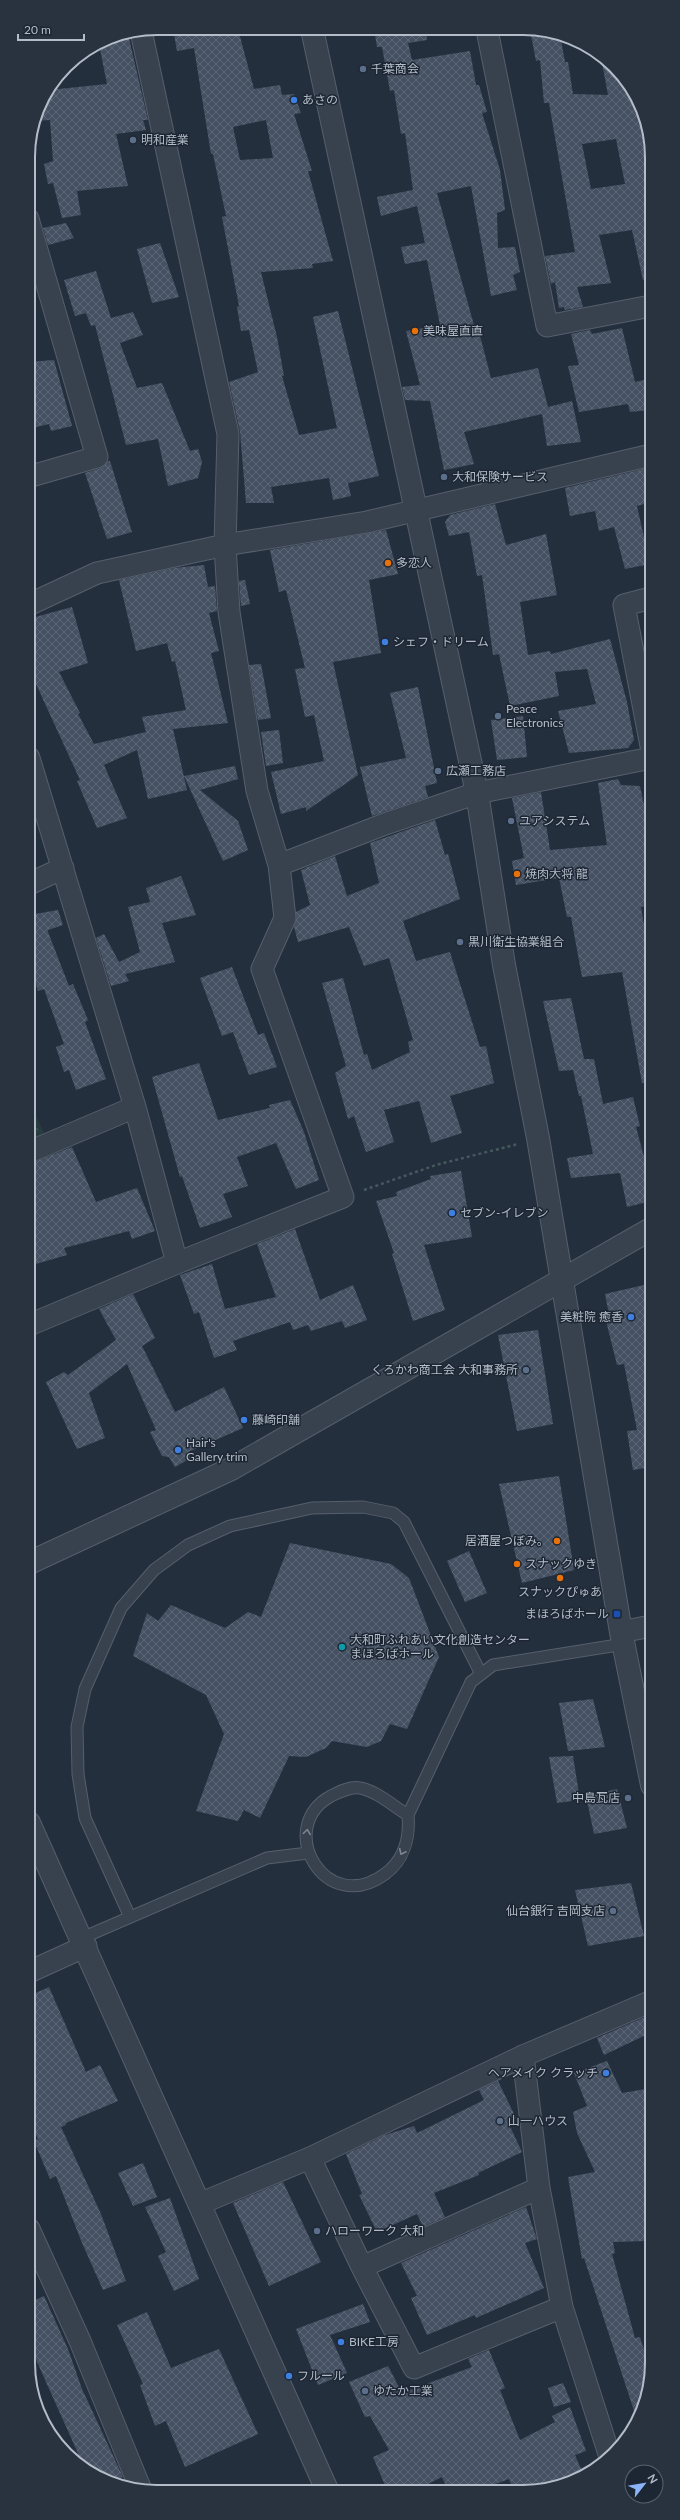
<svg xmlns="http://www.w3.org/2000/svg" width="680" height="2520" font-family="Lato,'Noto Sans JP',sans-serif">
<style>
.park{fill:url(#park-crowns)}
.building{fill:url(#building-cross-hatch);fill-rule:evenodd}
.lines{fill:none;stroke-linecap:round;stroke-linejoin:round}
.service-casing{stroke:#565f6c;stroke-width:13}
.minor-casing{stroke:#565f6c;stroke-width:23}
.tertiary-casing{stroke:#565f6c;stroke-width:24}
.path{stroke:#44595c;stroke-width:2.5;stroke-dasharray:3 3;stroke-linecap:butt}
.service{stroke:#38414e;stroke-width:11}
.minor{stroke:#38414e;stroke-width:21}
.tertiary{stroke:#38414e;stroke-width:22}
.oneway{stroke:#7c8592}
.service-dot{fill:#5c6f8a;stroke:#1d2633;stroke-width:1.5}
.shop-dot{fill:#3f7fe0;stroke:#1d2633;stroke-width:1.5}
.food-dot{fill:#e8710a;stroke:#1d2633;stroke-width:1.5}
.transit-dot{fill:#1a4fb4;stroke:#1d2633;stroke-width:1.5}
.culture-dot{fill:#0f9aa8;stroke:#1d2633;stroke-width:1.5}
.labels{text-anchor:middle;stroke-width:3;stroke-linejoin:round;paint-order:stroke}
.poi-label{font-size:12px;fill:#b4bcc9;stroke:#1d2633;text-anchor:start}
.rim{fill:none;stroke:#b4bcc9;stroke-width:2}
</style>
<defs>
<pattern id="park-crowns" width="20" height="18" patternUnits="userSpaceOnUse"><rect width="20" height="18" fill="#263c3f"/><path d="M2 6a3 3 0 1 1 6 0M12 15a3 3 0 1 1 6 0" fill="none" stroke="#435659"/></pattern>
<pattern id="building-cross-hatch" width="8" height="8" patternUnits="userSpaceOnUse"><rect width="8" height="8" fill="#455162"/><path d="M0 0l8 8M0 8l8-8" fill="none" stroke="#5d6877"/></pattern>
</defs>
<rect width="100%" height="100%" fill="#242f3e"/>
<path class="park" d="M29 1101 44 1133 29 1140Z"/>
<path class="building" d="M173 28 238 29 254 89 280 85 282 95 294 94 301 113 294 114 312 171H308L333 261 312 264 313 268 261 272 277 337 284 376H282L299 435 337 428 313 317 338 311 379 476 348 483 351 496 333 500 329 478 271 487 274 503H246L240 432 229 382 258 372 249 330 241 331 237 307 239 306 222 217 226 216 213 154H211L194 48 177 51ZM266 120 273 158 240 160 233 127Z
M374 29 426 30 427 40 408 43 412 60 470 51 476 85H479L487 112 482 113 500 170 505 210 497 213 498 248 515 247 520 272 513 275 517 290 491 296 471 186 437 193 474 325 477 324 491 378 538 368 548 407 572 401 581 442 547 446 542 414 464 432 474 464 444 470 430 401 405 400 402 387 420 385 406 331 440 325 427 260 405 264 401 247 425 243 417 206 381 216 377 197 413 190 405 133 401 134 394 90 390 91 382 47H377Z
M530 30 548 31 560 35 565 62H568L573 94 608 95 601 57 620 72 639 100 648 131 643 132 651 165V279L643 280 632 230 599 235 611 283 577 287 583 307 565 310 564 307 559 308 555 282 551 284 545 256 575 252 549 103H544L540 60 536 61ZM616 139 625 184 591 189 582 144Z
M128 34 148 120H143L146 130 116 134 128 186 77 191 81 215 62 218 53 183 48 184 44 164 53 161 50 120 35 121 38 107 49 90 107 84 99 44 108 38Z
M66 223 74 238 48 245 43 228Z
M160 243 179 297 152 303 137 249Z
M96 271 111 318 133 312 143 335 120 343 137 388 162 383 190 451 198 449 202 462 198 478 168 486 158 439 126 445 95 325 91 326 86 313 75 316 64 280Z
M622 328 635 382 644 380 650 410 630 412 628 404 579 412 568 366 579 365 571 334 590 330 592 334Z
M54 360 72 426 51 431 49 424 28 429V362Z
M108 461H110L132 532 107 539 85 473 101 468Z
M647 468 651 486V502L637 506 650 564 625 569 614 527 599 531 595 511 570 516 565 488Z
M495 504 506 545 546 534 557 595 520 602 528 655 550 651 551 654 610 639 627 702 634 740 628 748 569 753 558 711 596 704 587 669 555 672 559 696 510 706 499 654 493 655 482 575 477 576 469 532 449 536 445 522 450 515Z
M386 530 398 574 369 580 381 653 333 662 358 775 306 811V807L281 814 271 772 324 761 314 715 305 717 295 669 305 668 286 590 279 592 270 550Z
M204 565 208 587 215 586 217 611 209 613 219 651 211 653 228 723 173 729 187 790 148 799 137 750 104 765 127 818 97 828 77 781 80 780 36 684 28 688V619L72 607 88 663 59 672 80 713 78 714 94 744 146 732 142 717 186 710 175 661 172 662 167 643 136 651 119 580 174 568Z
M245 580 250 604 241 606 239 581Z
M261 664 271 718 258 720 249 665Z
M418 687 437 783 425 786 428 797 372 816 360 767 406 758 390 693Z
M523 716 527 757 497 760 491 720Z
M279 730 283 763 266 766 261 732Z
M235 766 238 779 200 790 238 821 248 850 223 861 184 776Z
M618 779 621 785 640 786 651 839V905L641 907 651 968V1082L642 1083 622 972 582 977 571 917H567L559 878 516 885 512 861 524 858 512 798 541 792 550 850 607 845 598 783Z
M435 820 445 855 448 854 460 899 403 921 416 961 450 952 480 1047 486 1046 494 1083 450 1096 462 1133 431 1143 419 1101 384 1110 394 1142 366 1152 354 1116 348 1119 335 1073 346 1066 322 983 343 978 364 1055 367 1054 372 1070 410 1052 408 1042 413 1040 389 958 364 966 349 927 298 942 294 927 296 912 310 905 301 870 335 856 347 896 379 883 370 843Z
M181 876 196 915 162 923 175 962 125 974 129 981 111 986 96 938 104 934 119 962 140 952 128 907 150 902 146 888Z
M58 910 63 925 48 930V932L69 986 73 984 88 1020 85 1022 106 1079 76 1090 69 1070 64 1072 56 1047 64 1044 44 989 38 991 29 961V915Z
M232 967 258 1035 264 1033 277 1067 249 1075 233 1032 222 1036 200 978Z
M571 998 584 1059H594L603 1104 633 1097 640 1126 636 1127 651 1183V1201L627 1207 620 1173 571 1178 567 1158 593 1154 581 1096H579L573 1070 559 1071 543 1001Z
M199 1063 218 1120 270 1108 269 1105 290 1100 304 1132 319 1180 296 1189 276 1143 237 1157 248 1186 223 1194 232 1217 200 1228 182 1176 180 1177 152 1077Z
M72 1147 96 1202 137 1188 155 1231 132 1239 129 1231 64 1248 67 1255 29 1266V1164Z
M461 1171 472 1237 424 1245 445 1310 413 1321 392 1254 394 1253 376 1201 397 1196 396 1192 431 1179 430 1176Z
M295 1229 320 1300 353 1285 367 1320 345 1328 342 1321 311 1331 308 1325 293 1330 290 1322 233 1341 237 1350 214 1358 199 1312 194 1314 180 1275 212 1264 225 1309 276 1297 257 1244Z
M644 1285 647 1306 644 1307 651 1340V1360L648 1361 651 1378V1467L633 1470 627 1431 637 1430 624 1364 617 1365 606 1321 610 1320 605 1294Z
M133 1294 155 1338 142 1346 175 1412 224 1387 243 1428 188 1452 191 1458 175 1467 169 1457 162 1456 150 1432 156 1430 127 1364 89 1393 105 1438 77 1449 46 1382 64 1372 68 1375 116 1340 99 1309Z
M538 1330 553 1424 517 1431 498 1335Z
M559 1476 574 1570 522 1583 499 1484Z
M290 1543 391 1564 409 1578 439 1657 407 1729 390 1724 381 1741 367 1747 332 1741 326 1748 306 1757 289 1756 260 1818 244 1810 238 1821 196 1811 224 1734 206 1695 133 1656 147 1613 158 1621 171 1605 225 1628 248 1612 261 1617Z
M469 1551 487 1593 465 1602 447 1561Z
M593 1699 605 1747 568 1751 559 1703Z
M573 1756 580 1800 557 1803 549 1757Z
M617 1789 627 1828 594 1834 586 1796Z
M631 1883 644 1936 588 1946 575 1890Z
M49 1987 86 2072 100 2065 118 2101 66 2123V2125L61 2127 101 2214 126 2281 103 2290 82 2243 56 2176 50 2179 34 2141 38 2139 29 2120V1996Z
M652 2014V2032L604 2055 597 2038Z
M607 2061 622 2093 652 2088V2189L644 2191 646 2241 613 2242 615 2253 612 2254 635 2338 640 2337 651 2373 642 2412 637 2420 584 2258 582 2259 568 2177 595 2172 577 2133 573 2112 587 2106 574 2073Z
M498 2081 516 2118 508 2122 522 2152 478 2173 479 2175 434 2193 445 2217 423 2227 417 2214 377 2232 359 2195 362 2194 346 2154 385 2135 414 2126 417 2133 484 2100 479 2090Z
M143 2163 157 2197 133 2206 118 2173Z
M283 2182 321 2262 269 2286 233 2203Z
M170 2198 199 2279 174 2291 158 2256 166 2252 145 2207Z
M526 2207 537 2239 525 2243 544 2288 476 2318 475 2315 427 2335 411 2298 417 2296 401 2263Z
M44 2296 68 2349 82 2389 123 2477 111 2482 92 2475 85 2469 29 2344V2303Z
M363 2304 370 2322 330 2335 347 2373 318 2385 296 2329Z
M147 2312 171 2368 219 2349 258 2434 185 2467 166 2421 155 2426 140 2385 143 2384 117 2325Z
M489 2350 505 2388 500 2390 520 2440 555 2422 552 2416 570 2407 586 2451 575 2455 584 2476 540 2491H514L509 2479 476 2491H448L442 2477 416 2490H387L373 2457 389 2450 370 2416 365 2417 349 2382 388 2366 402 2393 472 2367 468 2359Z
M563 2383 571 2402 554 2407 548 2388Z"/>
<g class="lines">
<defs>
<path id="service" d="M408 1815C393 1806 377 1791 360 1788 351 1786 339 1792 331 1796 274 1827 325 1918 385 1874 404 1860 410 1838 408 1815L471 1682 493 1665 624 1644
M130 1917 85 1818 78 1774 77 1727 85 1689 121 1608 154 1570 188 1545 230 1526 312 1508 363 1507 393 1513 404 1522 481 1674
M82 1938 267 1858 308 1853"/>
<path id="minor" d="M487 30 547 326 651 306
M28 219 97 457 28 477
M651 598 624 605 651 746
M28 605 97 573 225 545 367 522 651 455
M29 758 135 1107 177 1263
M279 865 385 824 477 793 651 758
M29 884 63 868
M29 1152 135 1107
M29 1325 177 1263 343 1197 262 969 285 918 279 865 257 791 229 612 225 545 228 434 141 31
M621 1632 651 1626
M29 1972 86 1946
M523 2056 539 2188 562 2307 610 2457
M310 2158 362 2267 414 2368 562 2307
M199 2204 310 2158 523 2056 652 2001
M29 2229 80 2341 141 2490
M362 2267 539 2188"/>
<path id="tertiary" d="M312 29 477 793 504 965 538 1138 621 1632 652 1785
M29 1563 231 1469 651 1229
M29 1823 327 2490"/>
</defs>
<use href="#service" class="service-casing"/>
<use href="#minor" class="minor-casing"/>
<use href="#tertiary" class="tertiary-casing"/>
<path class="path" d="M364 1190 436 1165 518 1144"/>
<use href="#service" class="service"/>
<use href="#minor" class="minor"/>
<use href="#tertiary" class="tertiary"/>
</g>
<defs><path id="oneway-chevron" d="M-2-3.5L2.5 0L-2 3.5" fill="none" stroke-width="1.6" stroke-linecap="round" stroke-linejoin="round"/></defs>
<g class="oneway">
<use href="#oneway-chevron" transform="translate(307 1832) rotate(-82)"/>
<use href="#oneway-chevron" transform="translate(402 1852) rotate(116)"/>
</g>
<g class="service-dot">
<circle cx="363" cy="69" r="4"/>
<circle cx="133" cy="140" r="4"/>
<circle cx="444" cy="477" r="4"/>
<circle cx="498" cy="716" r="4"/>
<circle cx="438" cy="771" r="4"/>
<circle cx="511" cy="821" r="4"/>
<circle cx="460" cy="942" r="4"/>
<circle cx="526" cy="1370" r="4"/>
<circle cx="628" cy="1798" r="4"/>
<circle cx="613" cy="1911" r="4"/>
<circle cx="500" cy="2121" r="4"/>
<circle cx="317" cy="2231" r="4"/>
<circle cx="365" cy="2391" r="4"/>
</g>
<g class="shop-dot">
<circle cx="294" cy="100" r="4"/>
<circle cx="385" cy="642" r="4"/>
<circle cx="452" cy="1213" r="4"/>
<circle cx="631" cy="1317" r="4"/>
<circle cx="244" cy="1420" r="4"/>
<circle cx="178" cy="1450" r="4"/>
<circle cx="606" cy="2073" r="4"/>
<circle cx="341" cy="2342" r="4"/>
<circle cx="289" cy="2376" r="4"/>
</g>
<g class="food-dot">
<circle cx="415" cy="331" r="4"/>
<circle cx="388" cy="563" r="4"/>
<circle cx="517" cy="874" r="4"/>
<circle cx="557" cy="1541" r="4"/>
<circle cx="517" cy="1564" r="4"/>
<circle cx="560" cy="1578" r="4"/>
</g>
<rect class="transit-dot" x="613" y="1610" width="8" height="8" rx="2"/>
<circle class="culture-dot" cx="342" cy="1647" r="4"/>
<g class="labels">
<g class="poi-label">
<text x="371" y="73">千葉商会</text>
<text x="302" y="104">あさの</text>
<text x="141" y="144">明和産業</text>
<text x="423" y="335">美味屋直直</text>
<text x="452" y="481">大和保険サービス</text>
<text x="396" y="567">多恋人</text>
<text x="393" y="646">シェフ・ドリーム</text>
<text x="506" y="713">Peace<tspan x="506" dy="14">Electronics</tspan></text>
<text x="446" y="775">広瀬工務店</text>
<text x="519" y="825">ユアシステム</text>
<text x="525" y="878">焼肉大将 龍</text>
<text x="468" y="946">黒川衛生協業組合</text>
<text x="460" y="1217">セブン-イレブン</text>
<text x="623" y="1321" text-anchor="end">美粧院 癒香</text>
<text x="518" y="1374" text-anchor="end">くろかわ商工会 大和事務所</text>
<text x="252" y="1424">藤崎印舗</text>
<text x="186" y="1447">Hair's<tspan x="186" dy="14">Gallery trim</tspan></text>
<text x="549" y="1545" text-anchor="end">居酒屋つぼみ。</text>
<text x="525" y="1568">スナックゆき</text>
<text x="560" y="1596" text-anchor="middle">スナックぴゅあ</text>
<text x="609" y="1618" text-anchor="end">まほろばホール</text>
<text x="350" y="1644">大和町ふれあい文化創造センター<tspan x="350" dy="14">まほろばホール</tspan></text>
<text x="620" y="1802" text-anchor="end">中島瓦店</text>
<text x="605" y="1915" text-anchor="end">仙台銀行 吉岡支店</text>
<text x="598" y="2077" text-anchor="end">ヘアメイク クラッチ</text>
<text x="508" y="2125">山一ハウス</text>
<text x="325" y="2235">ハローワーク 大和</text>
<text x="349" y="2346">BIKE工房</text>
<text x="297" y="2380">フルール</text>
<text x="373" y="2395">ゆたか工業</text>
</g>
</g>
<path d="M0 0H680V2520H0ZM157 35H523A122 122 0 0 1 645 157V2363A122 122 0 0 1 523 2485H157A122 122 0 0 1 35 2363V157A122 122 0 0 1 157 35Z" fill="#29323f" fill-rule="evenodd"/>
<path class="rim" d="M157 35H523A122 122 0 0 1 645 157V2363A122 122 0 0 1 523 2485H157A122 122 0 0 1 35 2363V157A122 122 0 0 1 157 35Z"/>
<g transform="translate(644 2484) rotate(59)"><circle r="19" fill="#1d2633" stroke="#59626f"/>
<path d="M0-3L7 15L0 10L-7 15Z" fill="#8ab4f8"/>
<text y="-6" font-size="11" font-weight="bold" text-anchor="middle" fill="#b4bcc9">N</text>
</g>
<path d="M18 34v6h66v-6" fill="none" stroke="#b4bcc9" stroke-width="2"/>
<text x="24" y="34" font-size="12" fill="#b4bcc9" stroke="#1d2633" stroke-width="3" paint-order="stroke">20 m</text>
</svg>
